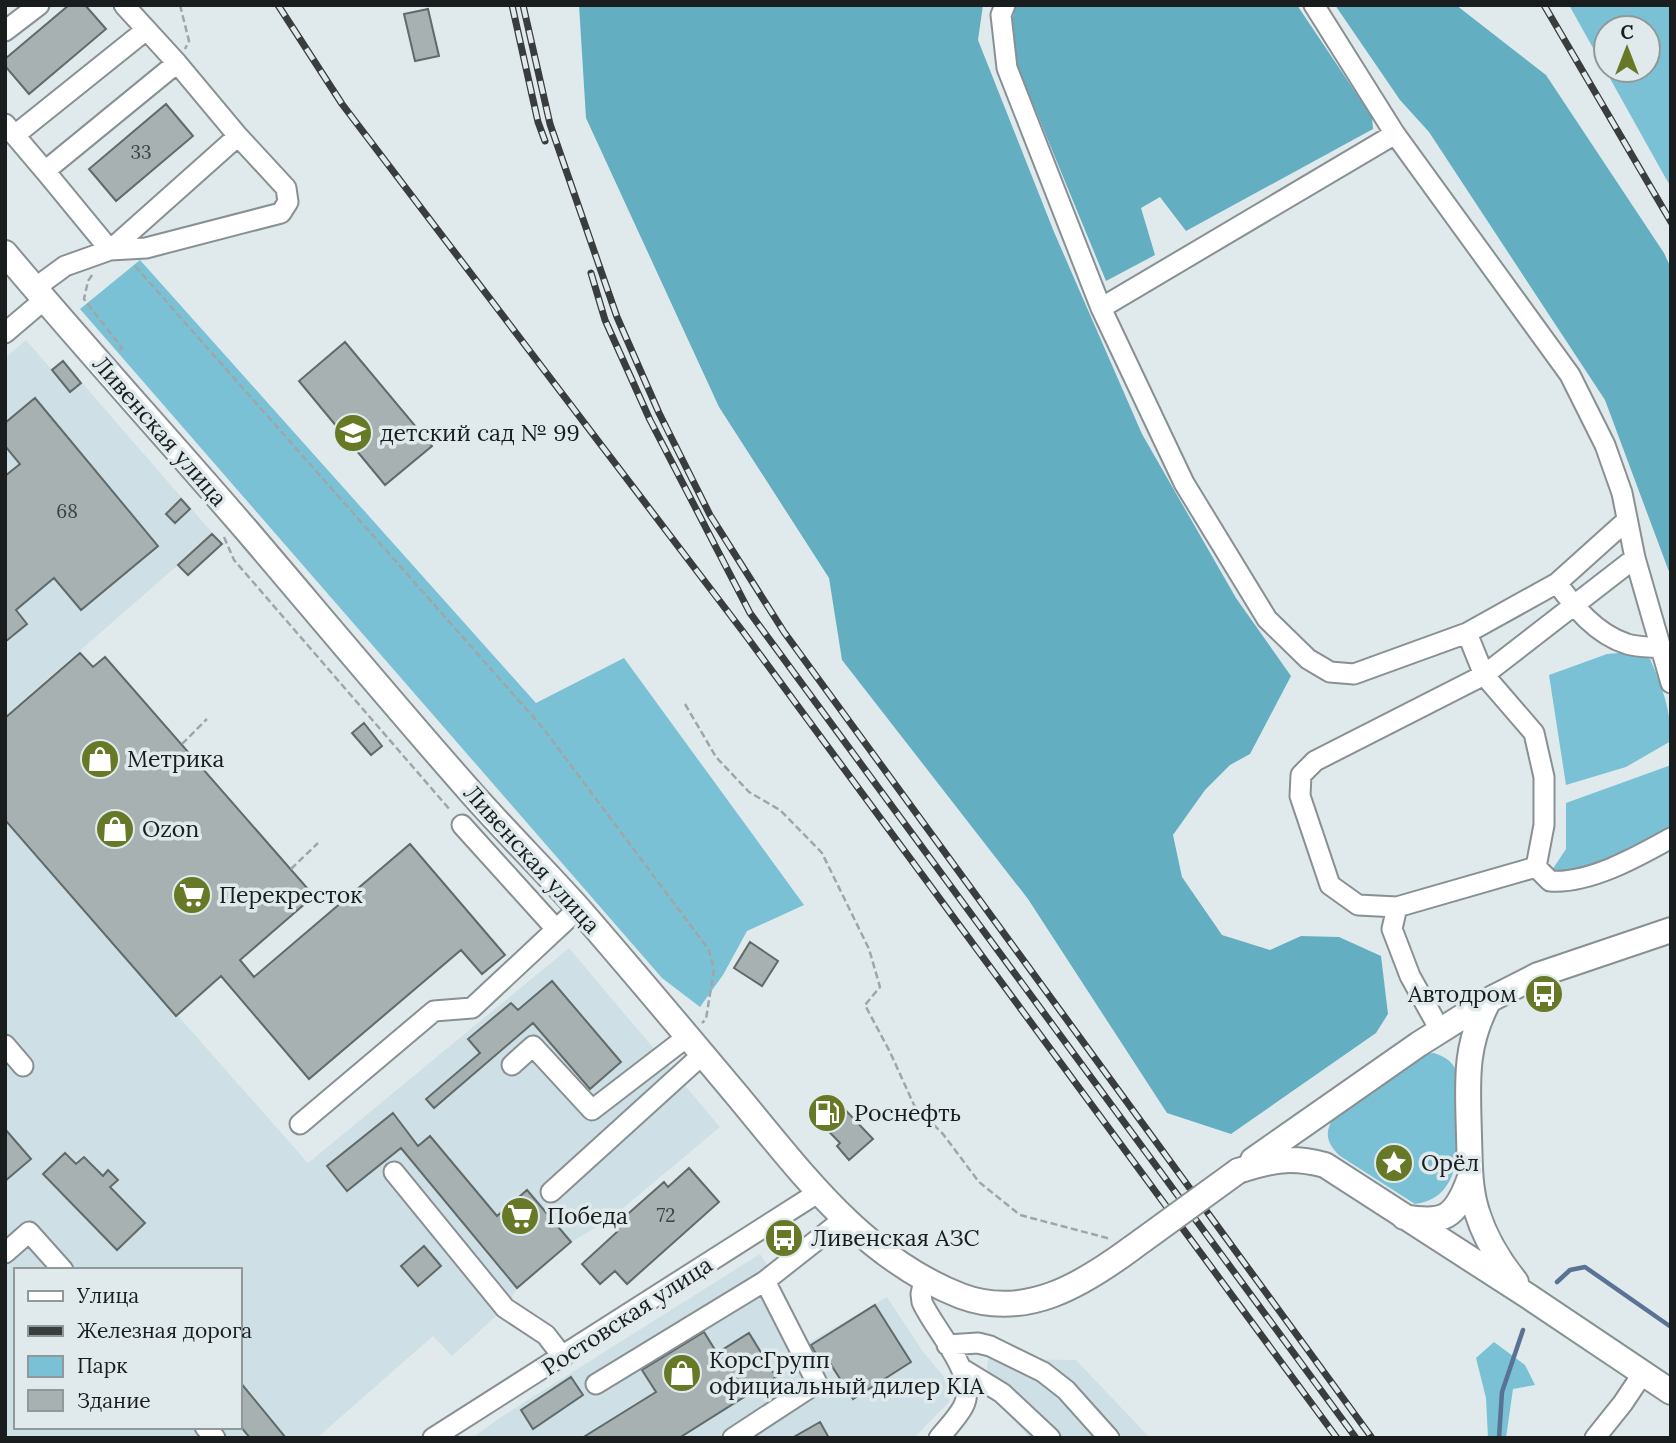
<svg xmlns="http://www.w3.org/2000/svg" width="1676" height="1443" font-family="Lora,serif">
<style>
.built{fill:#cee0e5;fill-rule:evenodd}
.green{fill:#7bc1d5;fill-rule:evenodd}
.forest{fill:#64aec2}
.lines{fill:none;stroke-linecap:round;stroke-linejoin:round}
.stream{stroke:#5a7394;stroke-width:4.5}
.building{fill:#a7b1b1;stroke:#616a6a;stroke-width:2}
.minor-casing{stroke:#889093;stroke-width:23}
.major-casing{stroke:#889093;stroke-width:28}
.path{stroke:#9fa6a8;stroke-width:2.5;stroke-dasharray:7 3.5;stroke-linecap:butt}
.minor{stroke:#fff;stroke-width:19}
.major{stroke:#fff;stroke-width:24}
.rail-casing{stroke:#393d3e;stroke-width:7}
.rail{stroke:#e0eaec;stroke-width:4.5;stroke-dasharray:13;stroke-linecap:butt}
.major-bridge-casing{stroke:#889093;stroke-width:28;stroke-linecap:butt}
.major-bridge{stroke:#fff;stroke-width:24}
.labels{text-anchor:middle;stroke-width:7;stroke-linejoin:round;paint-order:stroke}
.number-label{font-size:19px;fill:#3d4243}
.street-label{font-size:23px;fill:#1a1d1e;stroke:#e0eaec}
.poi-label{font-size:23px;fill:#1a1d1e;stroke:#e0eaec;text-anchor:start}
</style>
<rect width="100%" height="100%" fill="#e0eaec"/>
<path class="built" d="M26 340 52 370 63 361 222 544 188 575 178 565 5 716V358Z
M5 820 308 1163 569 948 720 1127 610 1219 571 1242 527 1190 473 1236 517 1288 505 1308 452 1356 433 1336 317 1438H5ZM16 1270H240V1427H16Z
M760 1254 781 1287 808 1343 887 1297 924 1353 950 1384 949 1402 914 1438H472L501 1417Z
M988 1359 1076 1360 1150 1438H1030L985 1388Z"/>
<path class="green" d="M1569 5H1671V187L1665 177ZM1606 28H1648V70H1606Z
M140 260 536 703 624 658 804 905 747 931 723 975 700 1007 662 978 80 309Z
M1630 652 1650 659C1662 686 1671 710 1671 741L1626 767 1566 785 1549 675 1607 654Z
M1671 765V828C1635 848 1592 876 1550 873L1566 849V803Z
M1434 1053C1449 1058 1455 1064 1459 1079 1458 1119 1471 1198 1415 1204L1340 1156C1325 1142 1324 1131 1336 1114L1424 1054Z
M1494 1342 1525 1365 1535 1385 1513 1389 1506 1438H1488L1486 1398 1476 1358Z"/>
<path class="forest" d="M579 5H983L978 40 1054 232 1142 434 1236 598 1291 676 1250 754 1230 765 1205 790 1173 835 1182 877 1222 935 1270 950 1301 936 1339 937 1381 956 1388 1014 1376 1033 1231 1134 1167 1113 1028 899 842 660 829 578 719 407 586 118Z
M1016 5H1297L1372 117 1373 129 1186 231 1160 197 1141 208 1155 255 1106 281 1015 60 1010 28Z
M1335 5H1456L1546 75 1664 253 1671 268V577L1605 400 1429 132 1400 100Z"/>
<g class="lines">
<path class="stream" d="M1557 1282 1570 1270 1585 1267 1671 1327
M1499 1438 1502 1392 1523 1330"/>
</g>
<path class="building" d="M69 5H85L106 29 29 94 5 66V59Z
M428 9 439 56 415 61 404 14Z
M166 104 193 136 116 201 89 169Z
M345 342 432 446 385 485 299 381Z
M63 361 81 383 70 392 52 370Z
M35 398 158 546 81 610 54 578 16 610 27 624 5 642V476L20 464 5 446V423Z
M181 499 190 509 175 523 166 514Z
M212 534 222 544 188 575 178 565Z
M80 653 93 667 105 657 314 896 240 960 254 977 410 844 505 955 482 974 461 950 309 1079 221 976 176 1016 5 820V718Z
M364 723 382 746 371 755 352 733Z
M750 942 778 961 762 986 734 968Z
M552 981 621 1062 590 1089 533 1023 434 1108 426 1099 480 1053 468 1039 511 1003 518 1010Z
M831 1095 873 1139 849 1160 837 1146 840 1143 811 1113Z
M393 1113 418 1146 430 1136 497 1216 527 1190 571 1242 517 1288 401 1148 347 1191 327 1166Z
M5 1129 31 1159 5 1181Z
M65 1153 76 1164 84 1157 103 1176 108 1170 118 1180 110 1187 145 1223 117 1250 43 1174Z
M689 1168 719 1202 627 1284 615 1271 600 1284 582 1264 617 1232 613 1227 664 1182 668 1187Z
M424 1246 441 1266 418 1286 401 1266Z
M875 1305 911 1362 853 1399 826 1357 820 1361 811 1345Z
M704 1332 717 1353 749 1333 776 1377 679 1438H582L656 1392 642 1370Z
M571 1377 583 1395 533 1429 521 1410Z
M240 1382 286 1438H250L240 1426Z
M820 1422 829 1438H792Z"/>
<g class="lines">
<defs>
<path id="minor" d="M124 5 177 63
M1005 5 1001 15 1007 68 1101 308 1184 483 1267 619 1308 659 1330 672 1354 674 1467 633 1484 675 1534 733 1544 777V825L1536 867 1397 907 1358 905 1330 885 1300 796 1301 775 1315 761 1484 675 1635 558
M1314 5 1395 134 1570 375 1605 445 1622 493 1635 558 1671 683
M5 31 39 5
M5 124 45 171
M15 135 146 30
M110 250 238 136
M35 288 65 266 110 250 146 248 281 213 288 202 286 188 238 136 177 63 45 171 110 250
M1101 308 1395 134
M5 333 45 299
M1557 583C1575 608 1596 634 1627 644 1638 647 1650 647 1661 648
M1467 633 1557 583 1626 521
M462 825 556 929
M1536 867 1550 881C1589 884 1637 857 1671 838
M1397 907 1392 929 1410 976 1440 1030
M5 1045 23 1066
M512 1065 533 1046 592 1110 687 1037
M300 1124 434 1011 472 1008 578 909
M394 1172 505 1308 546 1335 563 1357
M551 1192 702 1055
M5 1253 29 1232 63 1270
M924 1280 921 1294 922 1302C934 1330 980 1376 963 1407 957 1418 947 1428 939 1438
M947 1345 978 1343 990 1346 1043 1372 1066 1390 1109 1438
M961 1368 1002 1393 1050 1438
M596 1384 765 1281
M205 1427 215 1438
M433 1438 819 1192
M733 1438 817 1383 765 1281 845 1218
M1595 1438 1623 1403 1643 1373"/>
<path id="major" d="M5 253C85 348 168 439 249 533 324 621 398 710 475 797 509 835 545 871 579 909 632 970 684 1032 736 1094 801 1172 863 1258 961 1296 1025 1320 1082 1285 1132 1248
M1489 1000C1463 1048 1468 1085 1469 1137 1470 1163 1469 1187 1477 1212 1485 1238 1499 1261 1516 1282
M1253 1160 1419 1044 1489 1000 1538 975 1671 930
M1238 1171C1272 1160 1290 1156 1325 1165L1528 1296 1671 1392
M1404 1217C1444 1224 1455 1218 1469 1180"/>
</defs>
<use href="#minor" class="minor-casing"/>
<use href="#major" class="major-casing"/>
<path class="path" d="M180 5 189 41 185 49
M135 266 543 728 709 950 714 969 706 1019 702 1023
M92 275 88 281 84 299 122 348 117 352
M224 537 234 560 451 811
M685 704 716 757 749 792 780 810 822 853 869 949 880 987 865 1005 890 1052 914 1105 943 1134 979 1182 1020 1215 1111 1239
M182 744 207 719
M291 869 318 843"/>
<use href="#minor" class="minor"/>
<use href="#major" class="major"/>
<defs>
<path id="rail" d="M278 5 342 104 744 633 1337 1438
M512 5 538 122 545 141
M523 5 550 124 617 317 659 413 710 515 784 632 1372 1438
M1544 5 1671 222
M591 273 605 320 650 420 750 613 1356 1438"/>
</defs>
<use href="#rail" class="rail-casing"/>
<use href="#rail" class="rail"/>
<defs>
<path id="major-bridge" d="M1132 1248 1238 1171"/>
</defs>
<use href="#major-bridge" class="major-bridge-casing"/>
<use href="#major-bridge" class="major-bridge"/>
</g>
<defs>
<symbol id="school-disc" viewBox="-11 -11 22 22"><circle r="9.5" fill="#677927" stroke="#e0eaec"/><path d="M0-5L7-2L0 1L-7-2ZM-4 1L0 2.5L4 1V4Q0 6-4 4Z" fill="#fff"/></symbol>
<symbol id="shop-disc" viewBox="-11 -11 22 22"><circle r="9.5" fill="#677927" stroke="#e0eaec"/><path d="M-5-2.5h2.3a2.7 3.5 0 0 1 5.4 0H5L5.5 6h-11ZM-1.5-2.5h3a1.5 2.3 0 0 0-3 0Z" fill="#fff"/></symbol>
<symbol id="supermarket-disc" viewBox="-11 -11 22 22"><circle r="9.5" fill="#677927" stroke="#e0eaec"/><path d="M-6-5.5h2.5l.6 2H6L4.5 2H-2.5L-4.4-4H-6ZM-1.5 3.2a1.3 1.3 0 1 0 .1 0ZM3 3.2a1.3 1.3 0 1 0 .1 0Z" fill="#fff"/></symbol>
<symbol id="bus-disc" viewBox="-11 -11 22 22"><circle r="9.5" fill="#677927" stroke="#e0eaec"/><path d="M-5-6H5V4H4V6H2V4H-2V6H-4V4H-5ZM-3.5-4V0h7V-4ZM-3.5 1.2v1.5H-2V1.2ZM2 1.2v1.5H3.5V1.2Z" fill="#fff"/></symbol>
<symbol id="fuel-disc" viewBox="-11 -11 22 22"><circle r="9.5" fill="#677927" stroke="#e0eaec"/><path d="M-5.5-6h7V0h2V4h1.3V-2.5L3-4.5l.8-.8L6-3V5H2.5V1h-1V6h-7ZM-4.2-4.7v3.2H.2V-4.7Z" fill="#fff"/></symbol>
<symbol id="sight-disc" viewBox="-11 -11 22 22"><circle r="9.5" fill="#677927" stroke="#e0eaec"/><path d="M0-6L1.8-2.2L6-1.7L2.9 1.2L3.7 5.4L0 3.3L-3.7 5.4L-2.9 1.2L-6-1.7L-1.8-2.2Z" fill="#fff"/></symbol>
</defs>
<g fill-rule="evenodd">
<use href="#school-disc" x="331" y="411" width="44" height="44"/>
<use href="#shop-disc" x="78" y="737" width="44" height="44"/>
<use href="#shop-disc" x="93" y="807" width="44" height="44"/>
<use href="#supermarket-disc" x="170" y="873" width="44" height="44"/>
<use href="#bus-disc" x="1522" y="972" width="44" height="44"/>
<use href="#fuel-disc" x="805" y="1091" width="44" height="44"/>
<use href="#sight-disc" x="1372" y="1141" width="44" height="44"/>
<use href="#supermarket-disc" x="498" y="1194" width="44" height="44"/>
<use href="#bus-disc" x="762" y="1216" width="44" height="44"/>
<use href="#shop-disc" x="660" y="1351" width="44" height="44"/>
</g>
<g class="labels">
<g class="number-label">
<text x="141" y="159">33</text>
<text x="67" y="518">68</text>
<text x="666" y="1222">72</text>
</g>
<g class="street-label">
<text transform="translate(160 431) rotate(49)" y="8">Ливенская улица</text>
<text transform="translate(532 859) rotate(48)" y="8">Ливенская улица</text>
<text transform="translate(627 1316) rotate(-33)" y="8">Ростовская улица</text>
</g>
<g class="poi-label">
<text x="380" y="441">детский сад № 99</text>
<text x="127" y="767">Метрика</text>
<text x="142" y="837">Ozon</text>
<text x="219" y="903">Перекресток</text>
<text x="1517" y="1002" text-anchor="end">Автодром</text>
<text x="854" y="1121">Роснефть</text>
<text x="1421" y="1171">Орёл</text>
<text x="547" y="1224">Победа</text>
<text x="811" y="1246">Ливенская АЗС</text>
<text x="709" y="1368">КорсГрупп<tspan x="709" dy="26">официальный дилер KIA</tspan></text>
</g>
</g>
<rect width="1676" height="1443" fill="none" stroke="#1a1d1e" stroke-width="14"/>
<rect x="14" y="1268" width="228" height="161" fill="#e0eaec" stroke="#91989a" stroke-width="2"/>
<rect x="28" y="1291" width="35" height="10" fill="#ffffff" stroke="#91989a" stroke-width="2"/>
<text x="77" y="1303" font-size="21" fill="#1a1d1e">Улица</text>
<rect x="28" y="1326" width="35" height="10" fill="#393d3e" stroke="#91989a" stroke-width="2"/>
<text x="77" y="1338" font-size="21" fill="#1a1d1e">Железная дорога</text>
<rect x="28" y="1356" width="35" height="21" fill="#7bc1d5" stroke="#91989a" stroke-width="2"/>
<text x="77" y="1373" font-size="21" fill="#1a1d1e">Парк</text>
<rect x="28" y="1390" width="35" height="21" fill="#a7b1b1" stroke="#91989a" stroke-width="2"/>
<text x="77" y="1408" font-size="21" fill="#1a1d1e">Здание</text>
<g transform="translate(1627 49)"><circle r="33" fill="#e0eaec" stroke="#91989a" stroke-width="2"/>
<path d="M0-5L12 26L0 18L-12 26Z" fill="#677927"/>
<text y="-10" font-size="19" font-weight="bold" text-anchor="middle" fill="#1a1d1e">С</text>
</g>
</svg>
